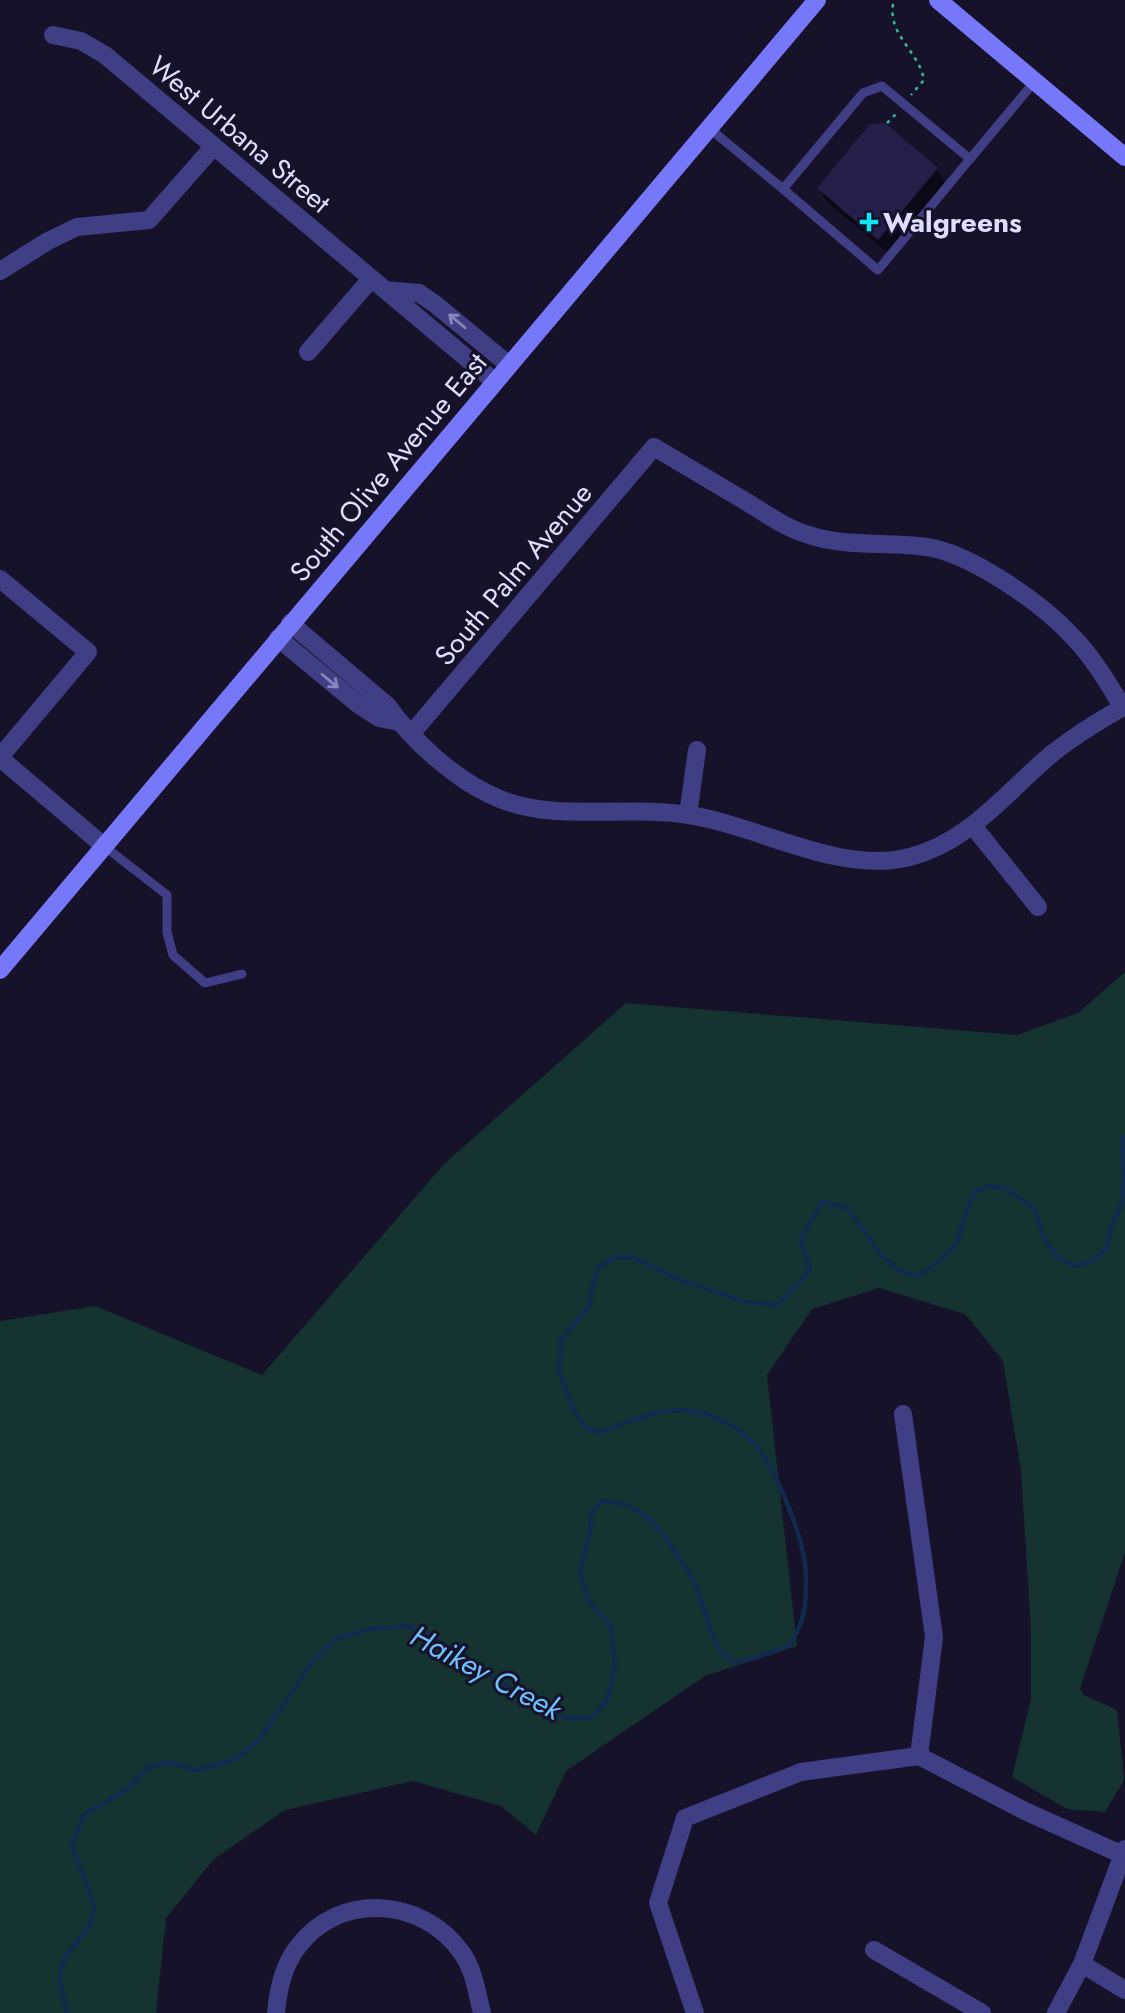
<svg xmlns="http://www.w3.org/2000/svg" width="1125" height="2013" font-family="Jost,sans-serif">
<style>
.green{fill:#153331}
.shadow{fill:#0007}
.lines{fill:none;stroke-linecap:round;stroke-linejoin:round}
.stream{stroke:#112a4e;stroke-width:4.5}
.building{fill:#261f4a}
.path{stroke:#36b7ac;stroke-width:2.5;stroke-dasharray:3.5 5;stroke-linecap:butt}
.lane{stroke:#403f86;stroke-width:9}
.street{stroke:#403f86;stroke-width:18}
.secondary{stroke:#7778f9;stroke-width:18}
.oneway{stroke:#8886bc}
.poi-dot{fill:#11e5f5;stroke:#15122a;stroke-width:2.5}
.labels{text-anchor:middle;stroke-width:6;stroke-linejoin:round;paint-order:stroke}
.street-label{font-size:28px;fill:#dfdcfd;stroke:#15122a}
.poi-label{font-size:28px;font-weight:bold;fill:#dfdcfd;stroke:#15122a;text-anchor:start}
.water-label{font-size:30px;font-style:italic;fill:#6fbdf9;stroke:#15122a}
</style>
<rect width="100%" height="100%" fill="#15122a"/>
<path class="green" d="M1125 972V1552L1080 1689 1084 1695 1117 1710 1124 1780 1105 1812 1067 1809 1012 1777 1031 1699V1631L1021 1471 1003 1361 965 1314 879 1288 812 1309 767 1375 797 1646 705 1676 566 1771 536 1835 501 1806 413 1781 285 1810 214 1859 166 1918 156 2013H0V1321L95 1306 262 1375 444 1164 626 1003 1017 1035 1078 1013Z"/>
<path class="shadow" d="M937 169 945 183 887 252 827 202 819 188Z"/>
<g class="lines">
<path class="stream" d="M67 2013 59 1977 66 1956 91 1924 94 1905 72 1846 84 1815 129 1788 147 1768 168 1762 196 1770 232 1760 244 1753 259 1740 314 1659 337 1638 372 1629 409 1626 428 1634 527 1699 565 1718H591L608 1699 615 1666 611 1627 588 1600 580 1571 590 1532 592 1511 602 1501C642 1502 660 1527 679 1558 685 1567 692 1576 696 1586 703 1603 714 1657 733 1661 747 1663 776 1650 790 1645 797 1632 803 1621 805 1606 806 1592 807 1572 804 1558 799 1528 774 1464 753 1442 738 1427 713 1414 692 1411 659 1407 629 1421 600 1433L585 1427 572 1407 559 1370 561 1340 589 1307 594 1280 599 1267 615 1257H633L668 1275 744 1302 778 1305 810 1270 801 1239 822 1202 847 1208 881 1255 900 1271 918 1276 940 1261 957 1243 964 1218 975 1192 989 1186 1005 1188 1035 1209 1043 1236 1057 1257 1075 1266 1092 1262 1106 1249 1112 1225 1121 1206 1124 1180 1122 1139 1125 1136"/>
</g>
<path class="building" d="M885 123 938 168 878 240 817 188 870 124Z"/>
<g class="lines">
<path class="path" d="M893 4C888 36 919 51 924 80L911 95
M887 123 896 114"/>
<path class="lane" d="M709 128 783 189 863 93 882 86 970 159 1035 81
M783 189 878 270 970 159
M104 846 167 895V932L173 955 205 983 242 974"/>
<path class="street" d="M53 35 81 41 105 55 495 382
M0 271 48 241 77 227 149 220 214 146
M385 290 419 293 435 304 509 365
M308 352 371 279
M0 579 88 652 0 757
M290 623 387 705C412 741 459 783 500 799 555 822 628 805 689 815 760 826 839 875 910 857 970 842 1008 790 1054 752 1076 735 1100 720 1125 706
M278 638 359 705 379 718 399 722
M412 733 654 447C684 465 715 483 745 501 765 513 784 527 806 534 845 548 886 541 927 547 972 554 1043 604 1074 638 1094 659 1108 683 1123 708
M0 758 104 846
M688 815 697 750
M973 826 1038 907
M903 1414 934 1637 919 1756
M874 1950 982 2013
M1082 1964 1125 1990
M276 2013C278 1990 283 1966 297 1948 338 1891 423 1897 462 1953 474 1970 477 1993 482 2013
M695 2013 658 1903 685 1818 801 1772 919 1756 1027 1812 1123 1855
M1056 2013 1082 1964 1125 1849"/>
<path class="secondary" d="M938 0 1125 157
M0 970 817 0"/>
</g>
<defs><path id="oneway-shaft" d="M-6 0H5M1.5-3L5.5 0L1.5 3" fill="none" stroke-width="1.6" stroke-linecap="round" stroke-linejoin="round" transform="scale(1.75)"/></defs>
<g class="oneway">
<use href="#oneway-shaft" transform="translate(457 321) rotate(-140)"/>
<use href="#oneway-shaft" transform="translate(330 681) rotate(40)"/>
</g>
<path class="poi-dot" d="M865.5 211.5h7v7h7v7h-7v7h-7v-7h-7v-7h7z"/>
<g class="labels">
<g class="street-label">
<text transform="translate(240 134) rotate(40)" y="10">West Urbana Street</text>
<text transform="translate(388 467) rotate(-50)" y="10">South Olive Avenue East</text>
<text transform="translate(513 574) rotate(-50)" y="10">South Palm Avenue</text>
</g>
<g class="poi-label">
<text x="883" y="232">Walgreens</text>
</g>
<g class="water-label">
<text transform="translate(486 1673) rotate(28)" y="10">Haikey Creek</text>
</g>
</g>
</svg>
